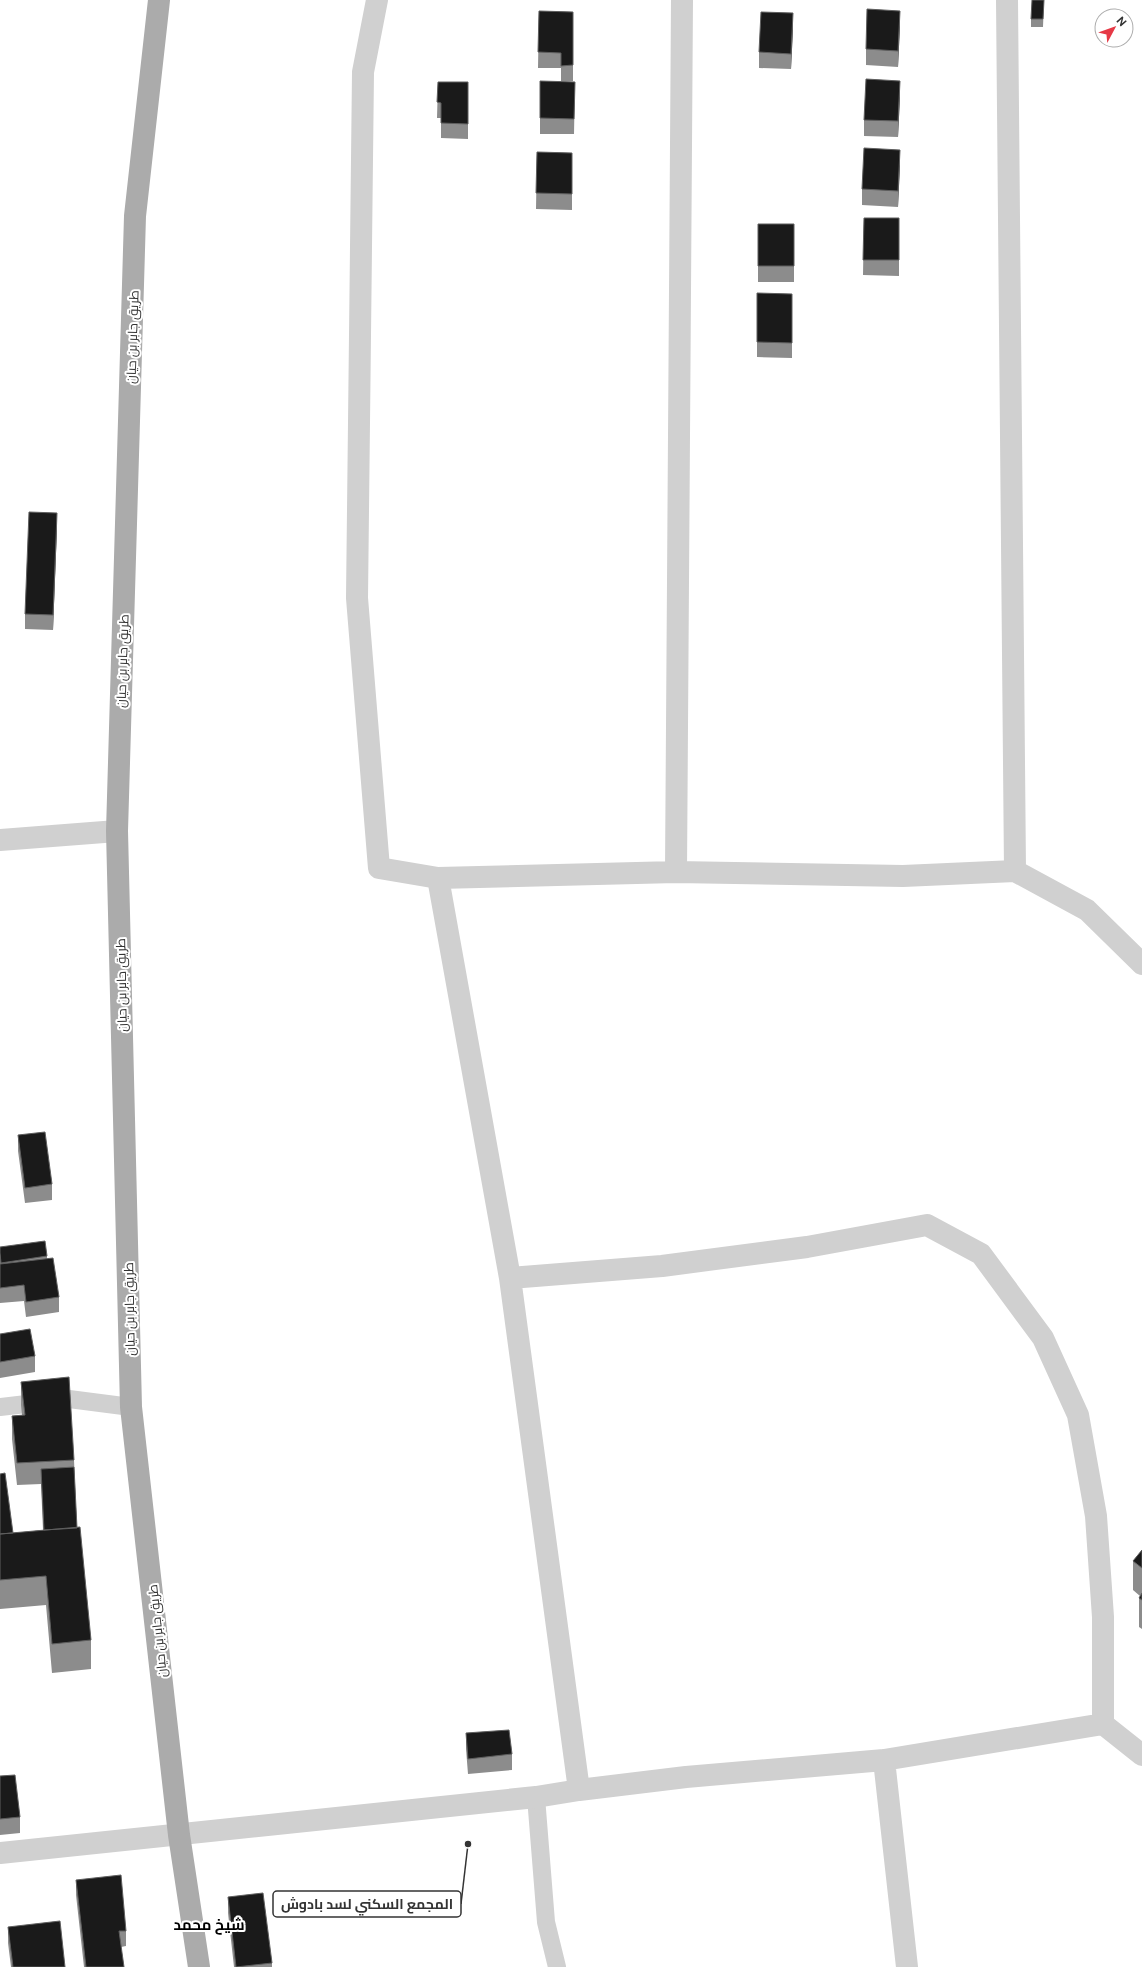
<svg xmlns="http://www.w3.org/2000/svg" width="1142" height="1967" font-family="'Public Sans',Cairo,sans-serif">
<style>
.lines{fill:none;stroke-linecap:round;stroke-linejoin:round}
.service{stroke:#d0d0d0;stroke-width:18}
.minor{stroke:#d0d0d0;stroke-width:22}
.primary{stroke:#ababab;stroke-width:22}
.wall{fill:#8c8c8c}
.shaded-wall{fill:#5f5f5f}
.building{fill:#1a1a1a;stroke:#5f5f5f}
.labels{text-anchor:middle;stroke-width:4;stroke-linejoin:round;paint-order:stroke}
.street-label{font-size:13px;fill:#333;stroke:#fff}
.quarter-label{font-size:15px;font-weight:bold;fill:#000;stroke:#fff}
.leader{fill:none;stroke:#333;stroke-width:1.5}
.callout-dot{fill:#333;stroke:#fff;stroke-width:1.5}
.callout{fill:#fff;stroke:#333;stroke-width:1.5}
.callout-label{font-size:14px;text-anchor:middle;font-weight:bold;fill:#333}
</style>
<rect width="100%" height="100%" fill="#fff"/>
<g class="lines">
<path class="service" d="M0 1407 69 1399 131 1407
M536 1797 546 1922 557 1967"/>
<path class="minor" d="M377 0 363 72 357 598 379 868 438 878 510 1278 579 1790
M1007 0 1015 871
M0 840 117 831
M676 872 682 0
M438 878 676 872 903 876 1015 871 1087 910 1142 964
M510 1278 662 1266 807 1247 927 1225 981 1254 1043 1338 1078 1415 1096 1516 1103 1617V1724
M884 1760 907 1967
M0 1853 536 1797 579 1790 686 1777 884 1760 1103 1724 1142 1755"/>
<path class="primary" d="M159 0 135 216 117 831 131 1407 179 1835 199 1967"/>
</g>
<path class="wall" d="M1044 0 1043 27H1031V19Z
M539 11 573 12V81H561V68H538Z
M900 26 898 67 866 65V49Z
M793 29 791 69 759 68V52Z
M540 81 575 82 574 134H540Z
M438 82H468V139L441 138V118H437Z
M900 97 898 137 864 136V120Z
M537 152 572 153V210L536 209Z
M900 165 898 207 862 205V189Z
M864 218H899V276L863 275Z
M758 224H794V282H758Z
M757 293 792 294V358L757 357Z
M57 528 53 630 25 629V614Z
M18 1135 52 1184V1200L25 1203 18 1151Z
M0 1247 47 1256V1259L59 1297V1312L26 1317 24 1301 0 1303Z
M0 1334 35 1356V1372L0 1378Z
M21 1382 74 1460 77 1528 91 1640V1669L52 1673 46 1605 0 1609V1474L13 1533 43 1530 41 1484 17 1485 12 1439V1416L22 1415 21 1405Z
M1142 1550V1629L1139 1627V1598L1140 1596 1133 1590V1561Z
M466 1733 512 1754V1770L468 1774 466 1749Z
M0 1776 20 1817V1833L0 1835Z
M76 1880 126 1931V1946L121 1947 124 1967H84L76 1895Z
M228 1897 272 1963V1967H234L228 1913Z
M8 1927 65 1967H11L8 1943Z"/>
<path class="shaded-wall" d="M900 11V26L898 67V51Z
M793 13V29L791 69V54Z
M900 81V97L898 137V121Z
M900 150V165L898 207V191Z
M57 513V528L53 630V615Z"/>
<path class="building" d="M1032 0H1044L1043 19H1031Z
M867 9 900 11 898 51 866 49Z
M539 11 573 12V65L561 66V53L538 52Z
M761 12 793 13 791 54 759 52Z
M866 79 900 81 898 121 864 120Z
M540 81 575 82 574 119 540 118Z
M438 82H468V124L441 123V103L437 102Z
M864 148 900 150 898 191 862 189Z
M537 152 572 153V194L536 193Z
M864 218H899V260H863Z
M758 224H794V266H758Z
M757 293 792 294V343L757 342Z
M29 512 57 513 53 615 25 614Z
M45 1132 52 1184 25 1188 18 1135Z
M45 1241 47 1256 1 1263 0 1253V1247Z
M53 1258 59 1297 26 1302 24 1285 0 1288V1264Z
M30 1329 35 1356 0 1362V1334Z
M69 1377 74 1460 17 1463 12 1416 25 1415 21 1382Z
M74 1467 77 1528 44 1530 41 1469Z
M5 1473 13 1533 0 1534V1474Z
M80 1527 91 1640 52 1644 46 1576 0 1580V1534Z
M1142 1550V1568L1133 1561Z
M1142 1593V1600L1139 1598Z
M509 1730 512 1754 468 1759 466 1733Z
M15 1775 20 1817 0 1819V1776Z
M121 1875 126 1931H119L124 1967H86L76 1880Z
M263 1893 272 1963 236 1967 228 1897Z
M60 1921 65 1967H13L8 1927Z"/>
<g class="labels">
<g class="street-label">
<text transform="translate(132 337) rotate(-88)" y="5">طريق جابر بن حيان</text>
<text transform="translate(122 661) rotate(-88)" y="5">طريق جابر بن حيان</text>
<text transform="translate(121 985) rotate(-91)" y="5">طريق جابر بن حيان</text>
<text transform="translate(129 1309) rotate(-91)" y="5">طريق جابر بن حيان</text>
<text transform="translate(157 1631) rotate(-96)" y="5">طريق جابر بن حيان</text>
</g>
<g class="quarter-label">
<text x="209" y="1930">شيخ محمد</text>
</g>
</g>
<path class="leader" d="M468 1844L461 1904"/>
<circle class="callout-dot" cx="468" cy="1844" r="4"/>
<rect class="callout" x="273" y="1891" width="188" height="26" rx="4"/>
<g class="callout-label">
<text x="367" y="1909">المجمع السكني لسد بادوش</text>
</g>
<g transform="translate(1114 28) rotate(49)"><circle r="19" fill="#ffffff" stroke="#adadad"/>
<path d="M0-3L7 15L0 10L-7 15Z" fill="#e63946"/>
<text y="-6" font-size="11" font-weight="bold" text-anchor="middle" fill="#333333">N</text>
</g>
</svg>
